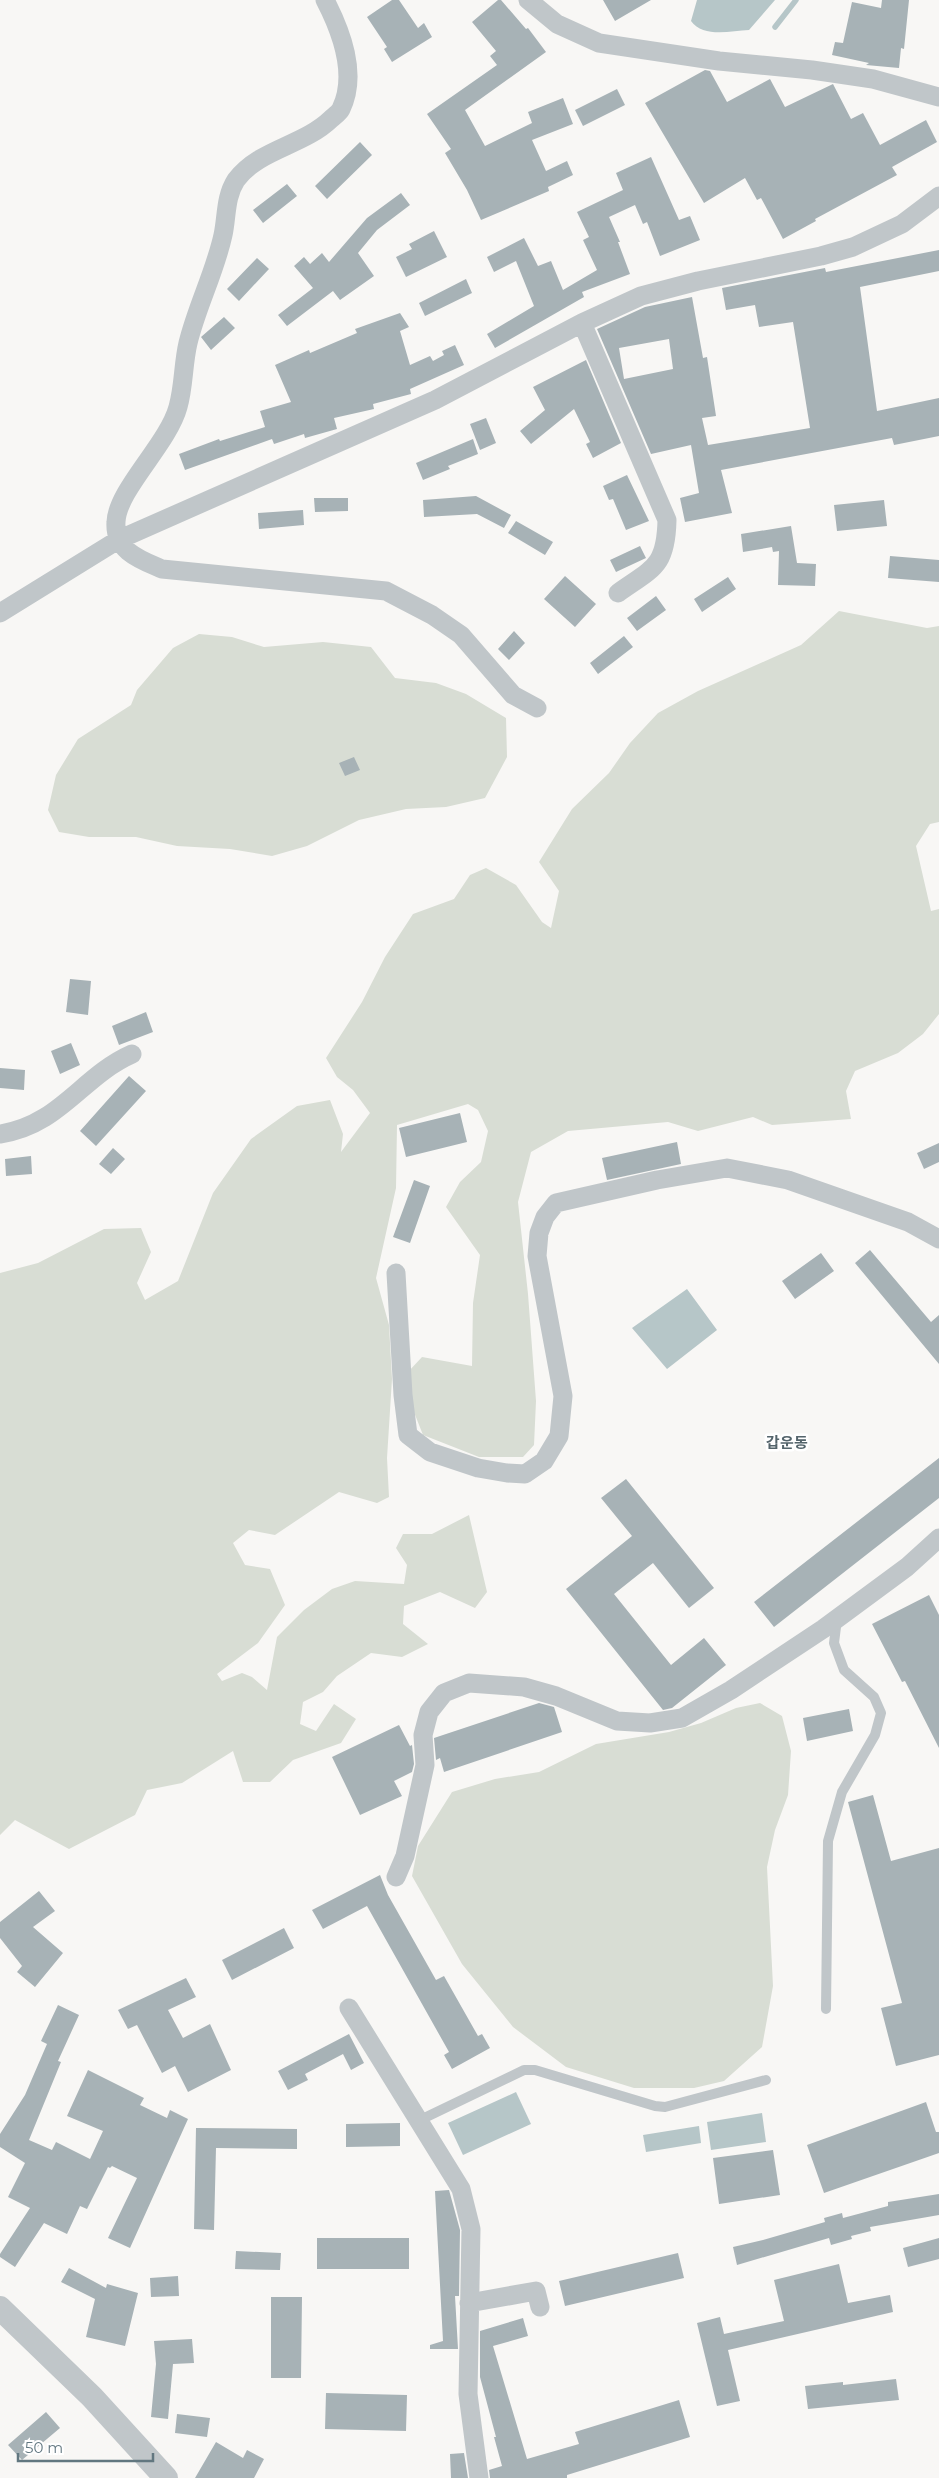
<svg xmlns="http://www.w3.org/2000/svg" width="939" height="2478" font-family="Montserrat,'Noto Sans KR',sans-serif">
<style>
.green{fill:#d8ddd4}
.water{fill:#b6c6c8}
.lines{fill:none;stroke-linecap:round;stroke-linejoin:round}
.stream{stroke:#b6c6c8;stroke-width:5.5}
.building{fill:#a7b2b6;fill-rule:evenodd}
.service{stroke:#c0c6c9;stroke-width:10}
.minor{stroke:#c0c6c9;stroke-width:19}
.tertiary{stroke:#c0c6c9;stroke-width:24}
.labels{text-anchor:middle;stroke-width:5;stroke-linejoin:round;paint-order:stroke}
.quarter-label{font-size:15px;font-weight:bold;fill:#54646b;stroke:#fff}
</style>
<rect width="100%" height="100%" fill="#f8f7f5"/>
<path class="green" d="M839 611 927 628 939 626V822L930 824 916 846 931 911 939 909V1014L923 1034 898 1053 855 1071 846 1091 851 1119 772 1125 753 1117 698 1131 668 1122 568 1131 531 1152 518 1202 528 1294 536 1401 534 1445 523 1457H479L423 1435 412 1407 408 1372 422 1357 472 1366 473 1303 480 1255 446 1207 460 1182 481 1162 488 1131 478 1110 468 1104 397 1125 396 1188 376 1278 389 1325 392 1379 387 1458 389 1497 377 1503 339 1492 275 1535 249 1530 233 1543 245 1565 270 1569 285 1605 258 1643 217 1674 222 1681 242 1673 252 1677 267 1690 277 1637 304 1610 332 1589 355 1581 404 1584 407 1565 396 1548 403 1534H432L469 1515 487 1592 475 1608 440 1592 404 1606 403 1624 428 1644 402 1657 371 1653 337 1676 323 1692 303 1702 300 1724 316 1731 334 1704 356 1719 341 1743 293 1760 270 1782H243L233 1751 182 1783 147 1790 135 1815 69 1849 15 1820 0 1835V1841V1273L38 1263 104 1229 141 1228 151 1252 137 1283 145 1300 178 1281 213 1193 251 1139 297 1106 330 1100 343 1134 341 1152 370 1113 353 1090 337 1077 326 1058 362 1002 385 957 413 914 454 899 470 875 486 868 516 885 542 922 551 928 559 891 539 862 572 809 609 773 630 743 658 713 698 691 801 645Z
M199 634 232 637 264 647 323 642 371 647 395 678 436 683 466 694 506 718 507 757 485 798 446 807 406 809 359 820 307 846 272 856 230 849 177 846 136 837H89L59 832 48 810 56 775 78 739 131 705 137 690 173 648Z
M760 1703 782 1716 791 1751 788 1795 775 1830 767 1867 773 1986 762 2047 724 2081 694 2088H634L566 2067 513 2027 462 1964 412 1876 418 1846 452 1792 495 1779 539 1772 596 1744 669 1732 701 1723 736 1708Z"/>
<path class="water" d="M697 0H775L749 30C730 31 703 38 691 21Z
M687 1289 717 1330 667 1369 632 1328Z
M516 2092 531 2124 463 2155 448 2123Z
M762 2113 766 2142 711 2150 707 2122Z
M699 2126 701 2143 646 2152 643 2135Z"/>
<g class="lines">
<path class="stream" d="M775 27 796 0"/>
</g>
<path class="building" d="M392 0H399L418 28 424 23 432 37 392 62 384 49 387 47 367 17Z
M498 0H501L526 29 528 28 546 52 465 110 485 146 532 123 528 112 563 98 573 124 532 140 546 171 567 161 573 175 548 187 549 191 481 220 467 190 445 153 451 149 427 114 497 65 490 56 496 51 472 22Z
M603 0H651L615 21Z
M882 0H909L904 49 901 48 899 68 866 65 869 63 832 55 835 42 843 43 852 2 881 8Z
M705 70 710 71 727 102 770 79 785 107 833 84 851 119 863 113 880 145 926 120 937 142 892 167 897 175 815 219 816 221 783 239 761 198 757 200 745 178 704 203 645 103Z
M617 89 625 105 583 126 575 110Z
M360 142 372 155 327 199 315 186Z
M651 157 679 220 690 216 700 240 660 256 647 222 643 224 635 205 609 217 620 242H618L630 274 582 292 584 297 495 348 487 334 534 306 516 261 494 272 487 257 524 238 538 266 551 261 563 290 597 270 583 240 589 237 577 212 623 190 616 173Z
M287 184 297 196 263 223 253 210Z
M401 193 410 205 377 230 358 253 374 276 340 300 333 291 287 326 278 315 313 288 294 266 304 257 310 264 322 253 329 262 367 218Z
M434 231 447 257 406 277 396 257 412 249 409 244Z
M939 250V271L860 287 877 411 939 398V436L894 445 892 438 721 470 732 513 685 522 680 498 699 493 691 445 651 454 597 329 645 307 692 297 703 358 707 357 716 416 702 418 708 445 810 428 793 322 759 327 755 305 726 310 722 288 825 268 826 272ZM669 339 673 369 624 379 619 348Z
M257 258 269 269 239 301 227 289Z
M466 279 472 293 425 316 419 303Z
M400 313 409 327 400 331 410 365 430 356 433 361 444 355 442 351 455 345 464 365 410 389 411 394 373 404 374 409 334 418 337 429 305 438 304 434 274 444 272 439 185 470 179 454 219 439 220 441 265 427 260 411 291 402 275 365 309 350 310 353 357 333 355 329Z
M224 317 235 328 211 350 201 337Z
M586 360 621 443 593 458 586 444 590 442 574 409 531 444 520 431 545 410 533 387Z
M486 418 496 443 480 450 470 424Z
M473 439 478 454 448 466 450 469 423 480 416 463Z
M627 475 649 521 626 530 613 499 609 500 603 486Z
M476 496 511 515 504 528 477 514 424 517 423 500Z
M314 498H348V511L315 512Z
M884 500 887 526 837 531 834 505Z
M303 510 304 525 259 529 258 513Z
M516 521 553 542 545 555 508 533Z
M791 526 797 563 816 564 815 586 778 585 779 551 773 552 772 547 743 552 741 534Z
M640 546 646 558 616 572 610 560Z
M890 556 939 560V582L888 578Z
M565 576 596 604 575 627 544 599Z
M728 577 736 589 702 612 694 599Z
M656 596 666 610 637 631 627 618Z
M514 631 525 643 509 660 498 649Z
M624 636 633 647 598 674 590 663Z
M354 757 360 770 345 776 339 763Z
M70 979 91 981 88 1015 66 1012Z
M146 1012 153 1032 119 1045 112 1026Z
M71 1043 80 1065 60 1074 51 1051Z
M0 1068 25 1070 24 1090 0 1088Z
M129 1076 146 1091 96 1146 80 1131Z
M460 1113 467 1142 406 1157 399 1128Z
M677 1142 681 1164 607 1180 602 1158Z
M939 1143V1162L924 1169 917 1153Z
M113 1148 125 1159 111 1174 99 1164Z
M31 1156 32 1174 6 1176 5 1159Z
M414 1180 430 1186 410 1243 393 1237Z
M870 1250 931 1322 939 1315V1364L855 1263Z
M821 1253 834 1271 795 1299 782 1281Z
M939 1458V1498L774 1627 754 1602Z
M626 1479 714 1588 689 1608 653 1563 614 1594 671 1665 704 1638 726 1665 672 1708 663 1710 566 1589 632 1536 601 1498Z
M929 1595 939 1615V1748L905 1681 902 1682 872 1624Z
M539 1703 554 1707 562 1732 444 1772 440 1758 436 1760 434 1738Z
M849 1709 853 1731 807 1741 803 1718Z
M399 1725 410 1746 412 1745 414 1764 412 1772 394 1781 402 1796 360 1815 332 1757Z
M873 1795 891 1861 939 1848V2055L896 2066 881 2008 902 2003 848 1802Z
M380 1875 388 1895 436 1980 444 1976 478 2036 482 2034 490 2048 452 2069 444 2055 449 2052 367 1906 323 1929 312 1910Z
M39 1891 55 1911 33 1927 63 1953 35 1987 17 1972 22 1966 0 1938V1922Z
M284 1928 294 1948 232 1980 222 1960Z
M186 1978 196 1997 168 2010 183 2038 210 2024 231 2070 188 2092 175 2066 162 2073 137 2025 128 2029 118 2010Z
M58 2005 79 2015 58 2061 61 2062 29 2140 52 2150 56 2142 90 2159 103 2131 67 2116 88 2070 144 2098 140 2105 167 2118 170 2110 188 2119 130 2248 108 2238 137 2178 112 2166 110 2168 108 2167 87 2209 80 2206 67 2234 44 2223 15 2267 0 2257V2254L30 2208 8 2197 25 2163 0 2147V2134L25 2095 47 2044 41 2041Z
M349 2034 364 2063 351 2070 343 2054 305 2074 308 2080 288 2090 278 2071Z
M926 2102 936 2132H939V2153L824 2193 807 2145Z
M400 2123V2146L346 2147V2124Z
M196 2128 297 2129V2149L216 2148 214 2230 194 2229Z
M773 2150 780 2195 719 2204 713 2158Z
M449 2190 460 2230 459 2296H455L458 2349H430V2345L443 2341 435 2191Z
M939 2194V2215L870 2227 871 2231 851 2236 852 2239 831 2245 829 2238 737 2265 733 2247 763 2240 825 2222 824 2218 842 2213 843 2218 888 2206V2202Z
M317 2238H409V2269H317Z
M939 2238V2259L908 2267 903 2248Z
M236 2251 281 2253 280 2270 235 2269Z
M678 2253 684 2278 565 2306 559 2281Z
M839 2264 848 2303 890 2295 893 2312 728 2350 740 2401 717 2406 697 2323 720 2317 724 2334 784 2321 774 2280Z
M69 2268 106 2288 107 2284 138 2293 125 2346 86 2337 95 2299 61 2282Z
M178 2276 179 2296 151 2297 150 2278Z
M271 2297H302L301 2378H271Z
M523 2318 528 2336 493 2346 527 2459 579 2444 575 2432 679 2400 690 2437 567 2475V2478H490L489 2470 502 2466 494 2437H496L480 2377V2331Z
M192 2339 194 2363 173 2364 168 2419 151 2417 156 2364 154 2341Z
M896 2379 899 2400 808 2409 805 2386 843 2382V2385Z
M326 2393 407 2395 406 2431 325 2429Z
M46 2412 60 2428 22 2460 8 2445Z
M177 2414 210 2418 207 2437 175 2433Z
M216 2442 243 2458 247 2450 264 2459 254 2478H195Z
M464 2453 468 2478H451L450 2454Z"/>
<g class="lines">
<path class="service" d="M826 2009 828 1841 842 1792 875 1735 881 1713 874 1697 844 1670 834 1643 837 1619
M418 2121 524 2070H535L655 2106 665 2107 766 2080"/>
<path class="minor" d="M325 0C341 31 358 74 341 109 339 113 334 116 331 119 303 146 259 149 236 180 225 197 227 217 223 235 215 272 197 306 188 343 183 364 184 386 178 407 168 444 117 490 116 522 114 551 141 560 162 569L386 591 432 615 461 635 513 695 537 708
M528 0 557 24 599 43 719 61 812 70 873 79 939 97
M582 323 667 520C666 567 653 568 618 593
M0 613 118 540 435 400 582 323 641 296 698 281 821 256 853 247 902 224 939 196
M0 1134C60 1125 82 1076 132 1054
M396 1273 403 1395 408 1435 430 1452 478 1468 507 1473 525 1474 544 1461 559 1436 563 1396 537 1256 539 1233 545 1217 556 1203 657 1180 727 1168 788 1180 908 1222 939 1239
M396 1877 405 1856 425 1765 423 1735 429 1712 444 1693 469 1683 524 1687 556 1696 617 1721 650 1723 682 1718 731 1690 823 1629 907 1567 939 1538
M349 2008 461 2189 471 2229 468 2394 479 2478
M469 2303 536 2291 540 2307"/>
<path class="tertiary" d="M0 2308 92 2397 166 2478"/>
</g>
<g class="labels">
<g class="quarter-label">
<text x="787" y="1448">갑운동</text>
</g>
</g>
<path d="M18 2453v8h135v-8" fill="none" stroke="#627780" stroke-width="2.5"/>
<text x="25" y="2453" font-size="15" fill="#627780" stroke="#ffffff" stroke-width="4" paint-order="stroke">50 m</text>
</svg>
